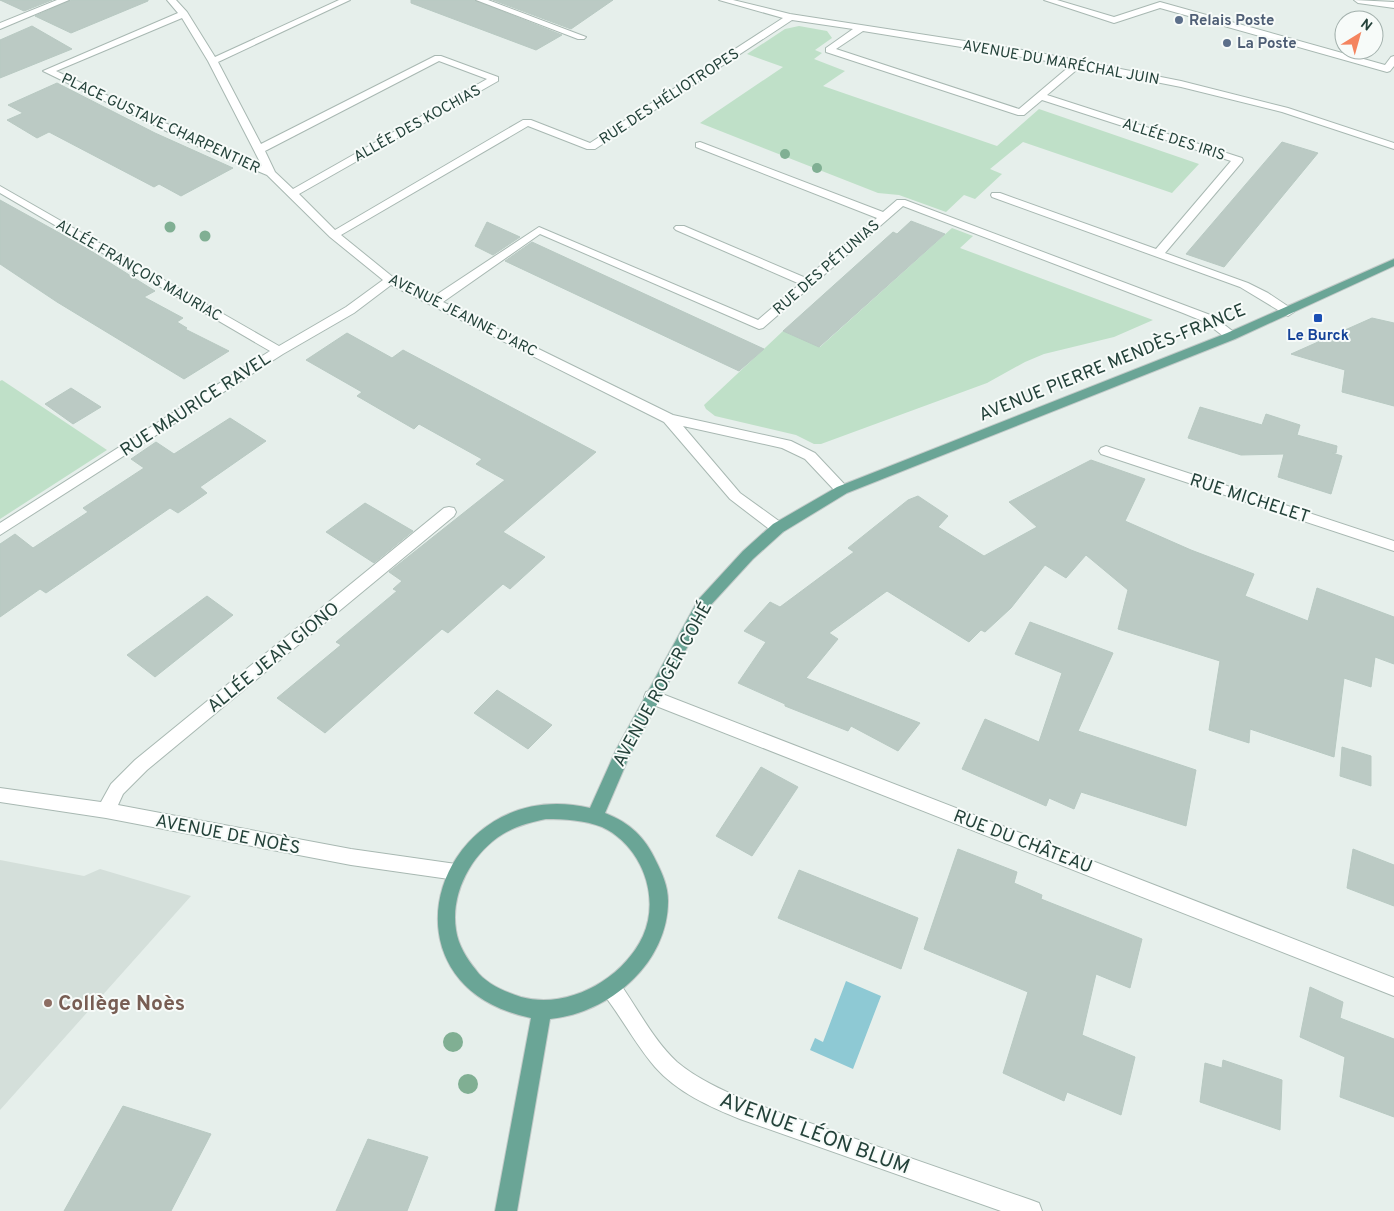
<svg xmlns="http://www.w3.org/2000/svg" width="1394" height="1211" font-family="Overpass,sans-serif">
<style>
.built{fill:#d4dfda}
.green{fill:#bfe0c8}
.water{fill:#8ec9d4}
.building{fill:#bbcac4;stroke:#b8c9c2}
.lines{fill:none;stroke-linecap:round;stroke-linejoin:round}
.minor-casing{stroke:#a8b8b2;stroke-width:2}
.major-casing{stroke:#c2cac8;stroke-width:2}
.minor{fill:#fff;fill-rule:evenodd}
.major{fill:#6aa596;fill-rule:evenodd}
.tree{fill:#80af93}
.service-dot{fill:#5c6f8a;stroke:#f7fbf9;stroke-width:2}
.transit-dot{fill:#1a4fb4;stroke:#f7fbf9;stroke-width:2}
.education-dot{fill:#8d6e63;stroke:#f7fbf9;stroke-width:2}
.labels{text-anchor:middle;stroke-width:4;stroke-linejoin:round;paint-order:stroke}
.far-service-label{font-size:15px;font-weight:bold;fill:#4e5e75;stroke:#f7fbf9;text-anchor:start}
.far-street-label{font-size:15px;fill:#24423a;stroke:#f7fbf9}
.far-transit-label{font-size:15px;font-weight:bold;fill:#164399;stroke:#f7fbf9}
.street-label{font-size:18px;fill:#24423a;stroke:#f7fbf9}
.near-education-label{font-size:21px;font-weight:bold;fill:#785e54;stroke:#f7fbf9;text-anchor:start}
.near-street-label{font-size:21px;fill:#24423a;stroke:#f7fbf9}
</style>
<rect width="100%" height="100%" fill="#e6efeb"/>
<path class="built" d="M0 860 84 876 100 869 191 896 0 1110Z"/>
<path class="green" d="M799 26 827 31 832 38 815 50 822 53 814 59 845 71 823 86 997 146 1039 109 1199 164 1172 193 1023 142 990 169 1002 174 975 199 964 195 946 212 899 195 878 193 700 123 783 67 747 54 785 29Z
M952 228 973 236 960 248 1153 320 1114 337 1044 354 1025 362 987 383 821 444H814L796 435 715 416 706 409 704 405 783 331 820 347Z
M2 380 107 450 0 519V381Z"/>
<path class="water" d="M846 981 881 996 853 1069 810 1050 815 1038 823 1042Z"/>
<path class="building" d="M0 0H52L24 11Z
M71 0H148V1L71 33 35 16Z
M411 0H474L562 35 536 50 411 3Z
M493 0H613L571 29Z
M32 26 72 49 0 78V40Z
M57 83 155 133 233 168 181 196 159 184 154 187 49 132 37 138 7 120 23 113 8 105Z
M1282 142 1318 153 1224 267 1186 254Z
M0 200 83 246 155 291 144 297 183 318 177 322 187 328 185 329 229 351 184 379 57 302 0 264Z
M911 221 945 234 819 347 783 331 893 232 897 234Z
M487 222 520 237 493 255 475 246Z
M532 242 764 349 739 371 505 261Z
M1372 318 1394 323V406L1342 392 1345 370 1291 354Z
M347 333 392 358 403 350 596 452 503 532 545 557 510 589 503 584 448 633 442 629 325 733 277 698 341 645 336 642 397 591 393 589 402 581 389 572 505 480 476 464 482 459 419 424 414 429 357 396 362 392 306 360Z
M71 388 101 407 73 424 45 404Z
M1200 407 1262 425 1266 414 1300 425 1297 435 1337 446 1336 453H1332L1342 456 1331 494 1278 477 1284 454 1241 455 1188 438Z
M230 418 266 441 200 487 207 493 178 513 170 508 46 593 40 589 0 617V544L15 534 33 548 88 512 83 508 144 468 131 459 156 442 174 454Z
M1091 460 1145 479 1125 521 1191 550 1254 574 1245 596 1308 621 1317 588 1394 617V664L1375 657 1371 687 1344 678 1334 757 1250 729 1249 743 1209 730 1220 661 1118 629 1128 590 1086 555 1066 578 1045 565 1011 608 985 632 981 630 969 642 887 591 829 633 838 639 806 678 920 723 898 751 851 726 848 731 785 706V704L738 683 766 642 744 631 770 602 780 607 854 552 848 548 908 500 918 496 948 516 938 527 984 556 1037 527 1009 502Z
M365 503 413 531 374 563 326 532Z
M207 596 233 615 155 677 127 655Z
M1030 622 1113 653 1078 731 1196 770 1186 826 1081 792 1074 809 1049 798 1046 806 962 769 985 719 1039 742 1062 673 1015 654Z
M497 690 552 725 528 749 474 713Z
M1342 747 1371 756V786L1340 776Z
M761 767 798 787 752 856 716 836Z
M958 849 1017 872 1014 883 1042 895 1041 899 1142 939 1130 988 1096 974 1082 1035 1135 1057 1121 1115 1067 1092 1064 1101 1003 1073 1028 992 924 949Z
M1353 849 1394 865V906L1347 888Z
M799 870 918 918 901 969 778 918Z
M1310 987 1343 1002 1340 1018 1394 1039V1117L1340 1097 1345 1057 1300 1037Z
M1223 1060 1282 1080 1280 1130 1200 1102 1205 1063 1222 1068Z
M123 1106 211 1134 171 1211H64Z
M368 1139 428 1157 407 1211H336Z"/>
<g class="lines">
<defs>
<path id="minor" d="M57 0H69L0 29V23Z
M167 0H176L187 12 215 57 339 0H350L218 62 261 144 435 56H441L498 77V81L299 194 335 230 523 120H531L590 143 783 18 719 0H733L790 14 1035 52 1181 81 1288 108 1394 143V149L1282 112 1181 87 1080 67 1047 95 1242 158 1243 160 1242 162 1165 253 1248 283 1268 293 1292 309 1294 312 1288 316 1240 287 992 197 991 195 992 193H1000L1156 249 1231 161 1042 100 1024 115H1018L826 52V48L853 29 792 20 595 149H587L528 126 341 235 394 278 433 297 539 227 758 320 800 284 676 230 674 228 676 226H684L806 278 877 218 696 147V143L700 142 883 212 897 200H905L1213 316 1235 333 1237 336 1235 339H1227L1205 322 1183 313 903 206 763 328 759 329 540 234 443 302 673 415 791 441 815 453 847 487 849 490 847 493H837L805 459 782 448 683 426 740 493 783 524 785 528 783 532 778 533 773 532 730 499 664 422 391 285 354 313 283 354 0 535V523L270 351 0 193V186L279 346 346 307 383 280 330 237 267 175 197 146 43 71 178 13ZM182 18 208 61 262 166 205 142 56 71ZM863 31 1071 65 1019 109 836 49ZM439 61 487 79 293 189 275 172 265 151Z
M476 0H488L586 37 584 39H578Z
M1044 0H1057L1114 17 1160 2 1385 65 1391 57 1394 56V66L1390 71 1387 72 1160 8 1114 23Z
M1354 0 1394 2V8L1358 3Z
M1106 446 1394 541V551L1101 454 1099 451 1101 448Z
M449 507 454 508 456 512 454 516 147 770 123 794 118 805 351 849 456 864 462 866 465 872 462 878 456 880 351 865 106 818 0 802V788L101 802 111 784 135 760 444 508Z
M652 690 1394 978V996L646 702 644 697 646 692Z
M611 979 618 981C637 1007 653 1040 677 1062 697 1079 721 1089 744 1100L1031 1200 1039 1203 1042 1211H1001L740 1119C710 1107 677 1092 655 1067 636 1045 622 1018 604 995L601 988 604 981Z"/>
<path id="major" d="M1394 259V266L1235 339 847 493 783 532 753 559 708 608 629 757 605 813C630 823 645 837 656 861 662 873 668 886 668 901 668 963 610 1013 550 1019L517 1211H495L531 1018C368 984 439 773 590 808L616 750 698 600 743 551 773 524 837 487 1227 333ZM546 819C565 819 584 820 602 827 641 845 661 896 643 936 623 979 568 1010 521 997 505 992 485 983 476 970 467 959 458 945 456 930 450 893 472 853 503 834 516 826 531 822 546 819Z"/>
</defs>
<use href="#minor" class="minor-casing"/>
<use href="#major" class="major-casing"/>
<use href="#minor" class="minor"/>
<use href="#major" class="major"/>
</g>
<g class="tree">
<circle cx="785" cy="154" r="5"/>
<circle cx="817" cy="168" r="5"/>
<circle cx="170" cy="227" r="5.5"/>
<circle cx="205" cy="236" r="5.5"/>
<circle cx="453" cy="1042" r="10"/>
<circle cx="468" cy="1084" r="10"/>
</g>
<g class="service-dot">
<circle cx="1179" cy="20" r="5"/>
<circle cx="1227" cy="43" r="5"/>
</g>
<rect class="transit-dot" x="1313" y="313" width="10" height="10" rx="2.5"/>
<circle class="education-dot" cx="48" cy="1003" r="5"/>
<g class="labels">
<g class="far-service-label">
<text x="1189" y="25">Relais Poste</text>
<text x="1237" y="48">La Poste</text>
</g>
<g class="far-street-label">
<text transform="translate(1061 62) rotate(10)" y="5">AVENUE DU MARÉCHAL JUIN</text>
<text transform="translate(669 96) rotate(-33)" y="5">RUE DES HÉLIOTROPES</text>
<text transform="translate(161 123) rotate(25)" y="5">PLACE GUSTAVE CHARPENTIER</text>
<text transform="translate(417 123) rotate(-29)" y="5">ALLÉE DES KOCHIAS</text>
<text transform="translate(1174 139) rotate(18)" y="5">ALLÉE DES IRIS</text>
<text transform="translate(826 267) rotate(-41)" y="5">RUE DES PÉTUNIAS</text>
<text transform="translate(139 270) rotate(30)" y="5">ALLÉE FRANÇOIS MAURIAC</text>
<text transform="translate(463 315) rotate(27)" y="5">AVENUE JEANNE D'ARC</text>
</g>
<g class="far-transit-label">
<text x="1318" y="340">Le Burck</text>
</g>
<g class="street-label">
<text transform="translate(1112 362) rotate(-22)" y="6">AVENUE PIERRE MENDÈS-FRANCE</text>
<text transform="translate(195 404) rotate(-33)" y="6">RUE MAURICE RAVEL</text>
<text transform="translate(1250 498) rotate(18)" y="6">RUE MICHELET</text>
<text transform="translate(273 657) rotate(-39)" y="6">ALLÉE JEAN GIONO</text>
<text transform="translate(662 684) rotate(-61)" y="6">AVENUE ROGER COHÉ</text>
<text transform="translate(228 834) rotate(11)" y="6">AVENUE DE NOÈS</text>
<text transform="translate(1023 841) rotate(21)" y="6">RUE DU CHÂTEAU</text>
</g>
<g class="near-education-label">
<text x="58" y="1010">Collège Noès</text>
</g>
<g class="near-street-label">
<text transform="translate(815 1133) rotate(20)" y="7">AVENUE LÉON BLUM</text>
</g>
</g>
<g transform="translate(1359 35) rotate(37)"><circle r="24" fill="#f7fbf9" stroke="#a3b1ad"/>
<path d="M0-4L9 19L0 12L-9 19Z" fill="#f4845f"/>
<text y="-8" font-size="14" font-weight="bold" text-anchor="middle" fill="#24423a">N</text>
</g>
</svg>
